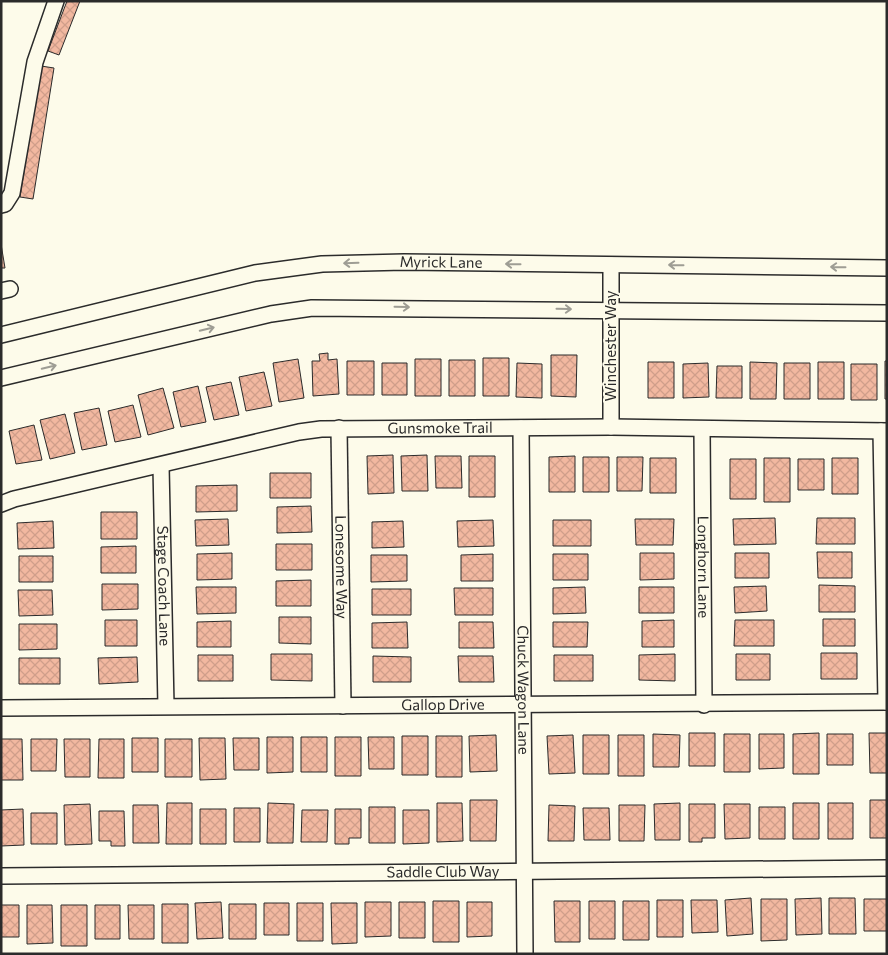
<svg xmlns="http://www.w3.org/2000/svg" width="888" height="955" font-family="Commissioner,sans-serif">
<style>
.building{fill:url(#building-cross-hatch);stroke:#2b2b2b}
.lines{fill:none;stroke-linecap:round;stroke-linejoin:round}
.minor-casing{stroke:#2b2b2b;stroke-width:18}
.minor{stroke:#fdfbea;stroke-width:15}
.oneway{stroke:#9e9d94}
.labels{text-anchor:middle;stroke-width:4;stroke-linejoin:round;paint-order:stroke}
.street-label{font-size:15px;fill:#2b2b2b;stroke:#fdfbea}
</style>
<defs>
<pattern id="building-cross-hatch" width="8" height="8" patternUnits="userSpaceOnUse" patternTransform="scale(1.25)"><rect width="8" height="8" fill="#f2b8a0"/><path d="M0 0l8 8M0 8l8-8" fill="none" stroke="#d09e8a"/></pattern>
</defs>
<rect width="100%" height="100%" fill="#fdfbea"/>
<path class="building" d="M67 1H80L59 55 48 51Z
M41 66 54 68 33 199 20 197Z
M1 244 5 268H1Z
M328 353V360L337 359 339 394 313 396 312 361H320L319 354Z
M551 355H577L576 397 551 396Z
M483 358H509V396H483Z
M298 359 304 398 279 402 273 363Z
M415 359H441V396H415Z
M449 360H475V396H449Z
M347 361H374V395H347Z
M885 361H887V399H885Z
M648 362H674V398H648Z
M750 362 777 363 776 399H750Z
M818 362H844V399H818Z
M382 363H407V395H382Z
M517 363 542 364V398L516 397Z
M708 363 709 397 683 398V364Z
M784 363H810V399H784Z
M851 364H877V400H851Z
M717 366H742V398H716Z
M264 372 272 406 246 411 239 377Z
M231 382 239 415 214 420 206 387Z
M198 386 206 422 181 427 173 392Z
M163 388 174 428 148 435 138 395Z
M133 405 141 437 115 442 108 411Z
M99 408 107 445 82 450 74 413Z
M65 414 75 453 50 459 40 420Z
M34 425 42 460 16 464 9 431Z
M393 455 394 493 368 494 367 456Z
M427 455 428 491H402L401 456Z
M435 456H461L462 488H436Z
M469 456H495V497H469Z
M575 456V492H549V457Z
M583 457H609V492H583Z
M617 457H643L642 491H617Z
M650 458H676V493H650Z
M764 458H790V502H764Z
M832 458H858V494H832Z
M730 459H756V499H730Z
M798 459H824V490H798Z
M270 473H311V498H270Z
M237 485V511L196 512V486Z
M311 506 312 532 277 533V507Z
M101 512H137V539H101Z
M775 518 776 544 734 545 733 519Z
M817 518H855V544H816Z
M228 519 229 545 196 546 195 520Z
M635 519H674L673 545H636Z
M493 520 494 546 458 547 457 521Z
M553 520H591V546H553Z
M53 521 54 548 18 549 17 523Z
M403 521 404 547 372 548V522Z
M276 544H312V570H276Z
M136 546V573H101V547Z
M817 552H852V578H818Z
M232 553V579L197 580V554Z
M640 553H674V579L640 580Z
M735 553H769V578H735Z
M493 554V581H461V555Z
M553 554H588V580H553Z
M371 555H407V581L371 582Z
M19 556H53V582H19Z
M311 580V606H276V581Z
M102 584H138V609L102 610Z
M819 585 855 586V612H819Z
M766 586 767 611 735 613 734 587Z
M196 587H236V613L197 614Z
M585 587 586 613 553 614V588Z
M639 587H674V613H639Z
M454 588H493V615H455Z
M372 589H411V615H372Z
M18 590H52L53 615 19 616Z
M279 617H311V644L279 643Z
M823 619H855V646H823Z
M105 620H137V646H105Z
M674 620V647H642V621Z
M735 620H774V646H734Z
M231 621V647H197V622Z
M407 622 408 648H372V623Z
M459 622H493L494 648H459Z
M553 622H588L587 647H553Z
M19 624H57V649L19 650Z
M821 653H857V679H821Z
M271 654H312V681L271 680Z
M675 654V681L639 680V655Z
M736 654H770V680H736Z
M198 655H233V681H198Z
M554 655H593V681H554Z
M373 656 411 657V682H373Z
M458 656H493L494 682H459Z
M137 657 138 682 99 684 98 658Z
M19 658H60V684H19Z
M689 733H715V766H689Z
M819 733V774H793V734Z
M869 733H887V773H870Z
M653 734 680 735 679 767H653Z
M724 734H750V772H724Z
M759 734H784V768L759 769Z
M827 734H853V765H827Z
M496 735 497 771 470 772 469 736Z
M573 735 575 773 549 774 547 736Z
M583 735H609V774H583Z
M618 735H644V776H618Z
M402 736H428V775H402Z
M436 736H462V777H436Z
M267 737H293V772L267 773Z
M301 737H327V772H301Z
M335 737H361V776H335Z
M368 737H394V769H369Z
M132 738H158V772H132Z
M199 738H225L226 779 200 780Z
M233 738H259V770H234Z
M1 739H22L23 780H1Z
M31 739H57L56 771H31Z
M64 739H90V777H65Z
M99 739H124V778H98Z
M165 739H192V777H165Z
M470 800H497L496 841H470Z
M870 800H887V838H870Z
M167 803H192V844H166Z
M268 803 294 804 293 843H267Z
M437 803H462L463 841 437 842Z
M680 803V840H655L654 804Z
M793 803H819V839H793Z
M828 803H853V839H828Z
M90 804 92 844 65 845 64 805Z
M689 804H715V838H702V842H689Z
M724 804H750V838L725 839Z
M133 805H158L159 843H133Z
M549 805 575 806 574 841H548Z
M619 805H645L644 841H619Z
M369 807H395V843H369Z
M759 807H785V839H759Z
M234 808H260V842H234Z
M583 808H609L610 840H584Z
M23 809 24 845 1 846V810Z
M200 809H226V844H200Z
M335 809H361V838H349V844H335Z
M302 810H328L327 842H301Z
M403 810H429V843L403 844Z
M99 811H124L125 846H111V841H99Z
M31 813H57V844H31Z
M751 898 753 934 727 936 725 900Z
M821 898 822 934 796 935 795 899Z
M829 898H855L856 934H829Z
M761 899H787V940L761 941Z
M864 899H887V931H864Z
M657 900H683V937H657Z
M691 900H717L718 932 692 933Z
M433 901H459V942H433Z
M554 901H580V942H555Z
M589 901H615V939H589Z
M623 901H649V940H623Z
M221 902 223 938 197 939 195 903Z
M365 902H391V936L365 937Z
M399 902H425V938H399Z
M467 902H492V936L467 937Z
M264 903H289V935H264Z
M297 903H323V941H297Z
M331 903H357V943L332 944Z
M162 904H188V943H162Z
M229 904H256V939H229Z
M1 905H19V937H1Z
M27 905H52L53 943 27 944Z
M61 905H87V946H61Z
M95 905H120V939H95Z
M128 905H154V939H129Z"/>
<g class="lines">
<defs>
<g id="minor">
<path d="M1 205 5 204 12 193 35 62 56 1"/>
<path d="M1 291 10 289"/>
<path id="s1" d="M1 335 255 273 322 264 404 262 887 268"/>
<path d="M1 378 271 314 312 308 887 313"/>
<path d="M611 427V265"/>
<path id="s2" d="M339 428 343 706"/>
<path id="s3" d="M521 428 525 954"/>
<path id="s4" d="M702 429 704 705"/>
<path d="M881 431 886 702"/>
<path id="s5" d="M161 466 166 706"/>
<path id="s6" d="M1 504 14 499 299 432 321 429 611 427 887 431"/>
<path id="s7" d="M1 708 887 702"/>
<path id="s8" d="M1 876 887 868"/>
</g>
</defs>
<use href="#minor" class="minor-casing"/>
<use href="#minor" class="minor"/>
</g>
<defs><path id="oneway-shaft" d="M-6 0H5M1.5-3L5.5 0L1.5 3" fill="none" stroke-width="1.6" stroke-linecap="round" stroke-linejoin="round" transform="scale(1.25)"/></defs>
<g class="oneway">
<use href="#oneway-shaft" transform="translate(351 263) rotate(178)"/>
<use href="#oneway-shaft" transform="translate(513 264) rotate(-179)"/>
<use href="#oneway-shaft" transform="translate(676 265) rotate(-179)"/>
<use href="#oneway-shaft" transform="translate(838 267) rotate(-179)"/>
<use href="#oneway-shaft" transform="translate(402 307) rotate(1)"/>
<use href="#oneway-shaft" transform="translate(564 309) rotate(1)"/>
<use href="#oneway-shaft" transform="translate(207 329) rotate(-14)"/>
<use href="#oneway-shaft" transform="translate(49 367) rotate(-14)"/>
</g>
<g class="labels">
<g class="street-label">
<text dy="5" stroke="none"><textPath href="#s1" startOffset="448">Myrick Lane</textPath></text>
<text transform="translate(611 346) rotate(-90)" y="5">Winchester Way</text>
<text dy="5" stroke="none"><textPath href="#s6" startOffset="448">Gunsmoke Trail</textPath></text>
<text dy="5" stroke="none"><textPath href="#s2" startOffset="139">Lonesome Way</textPath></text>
<text dy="5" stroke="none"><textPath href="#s4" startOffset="138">Longhorn Lane</textPath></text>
<text dy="5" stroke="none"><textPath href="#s5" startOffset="120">Stage Coach Lane</textPath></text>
<text dy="5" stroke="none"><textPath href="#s3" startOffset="262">Chuck Wagon Lane</textPath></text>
<text dy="5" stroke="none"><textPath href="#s7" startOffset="442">Gallop Drive</textPath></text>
<text dy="5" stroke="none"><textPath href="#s8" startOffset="442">Saddle Club Way</textPath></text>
</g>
</g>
<rect width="888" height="955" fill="none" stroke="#2b2b2b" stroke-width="5"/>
</svg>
